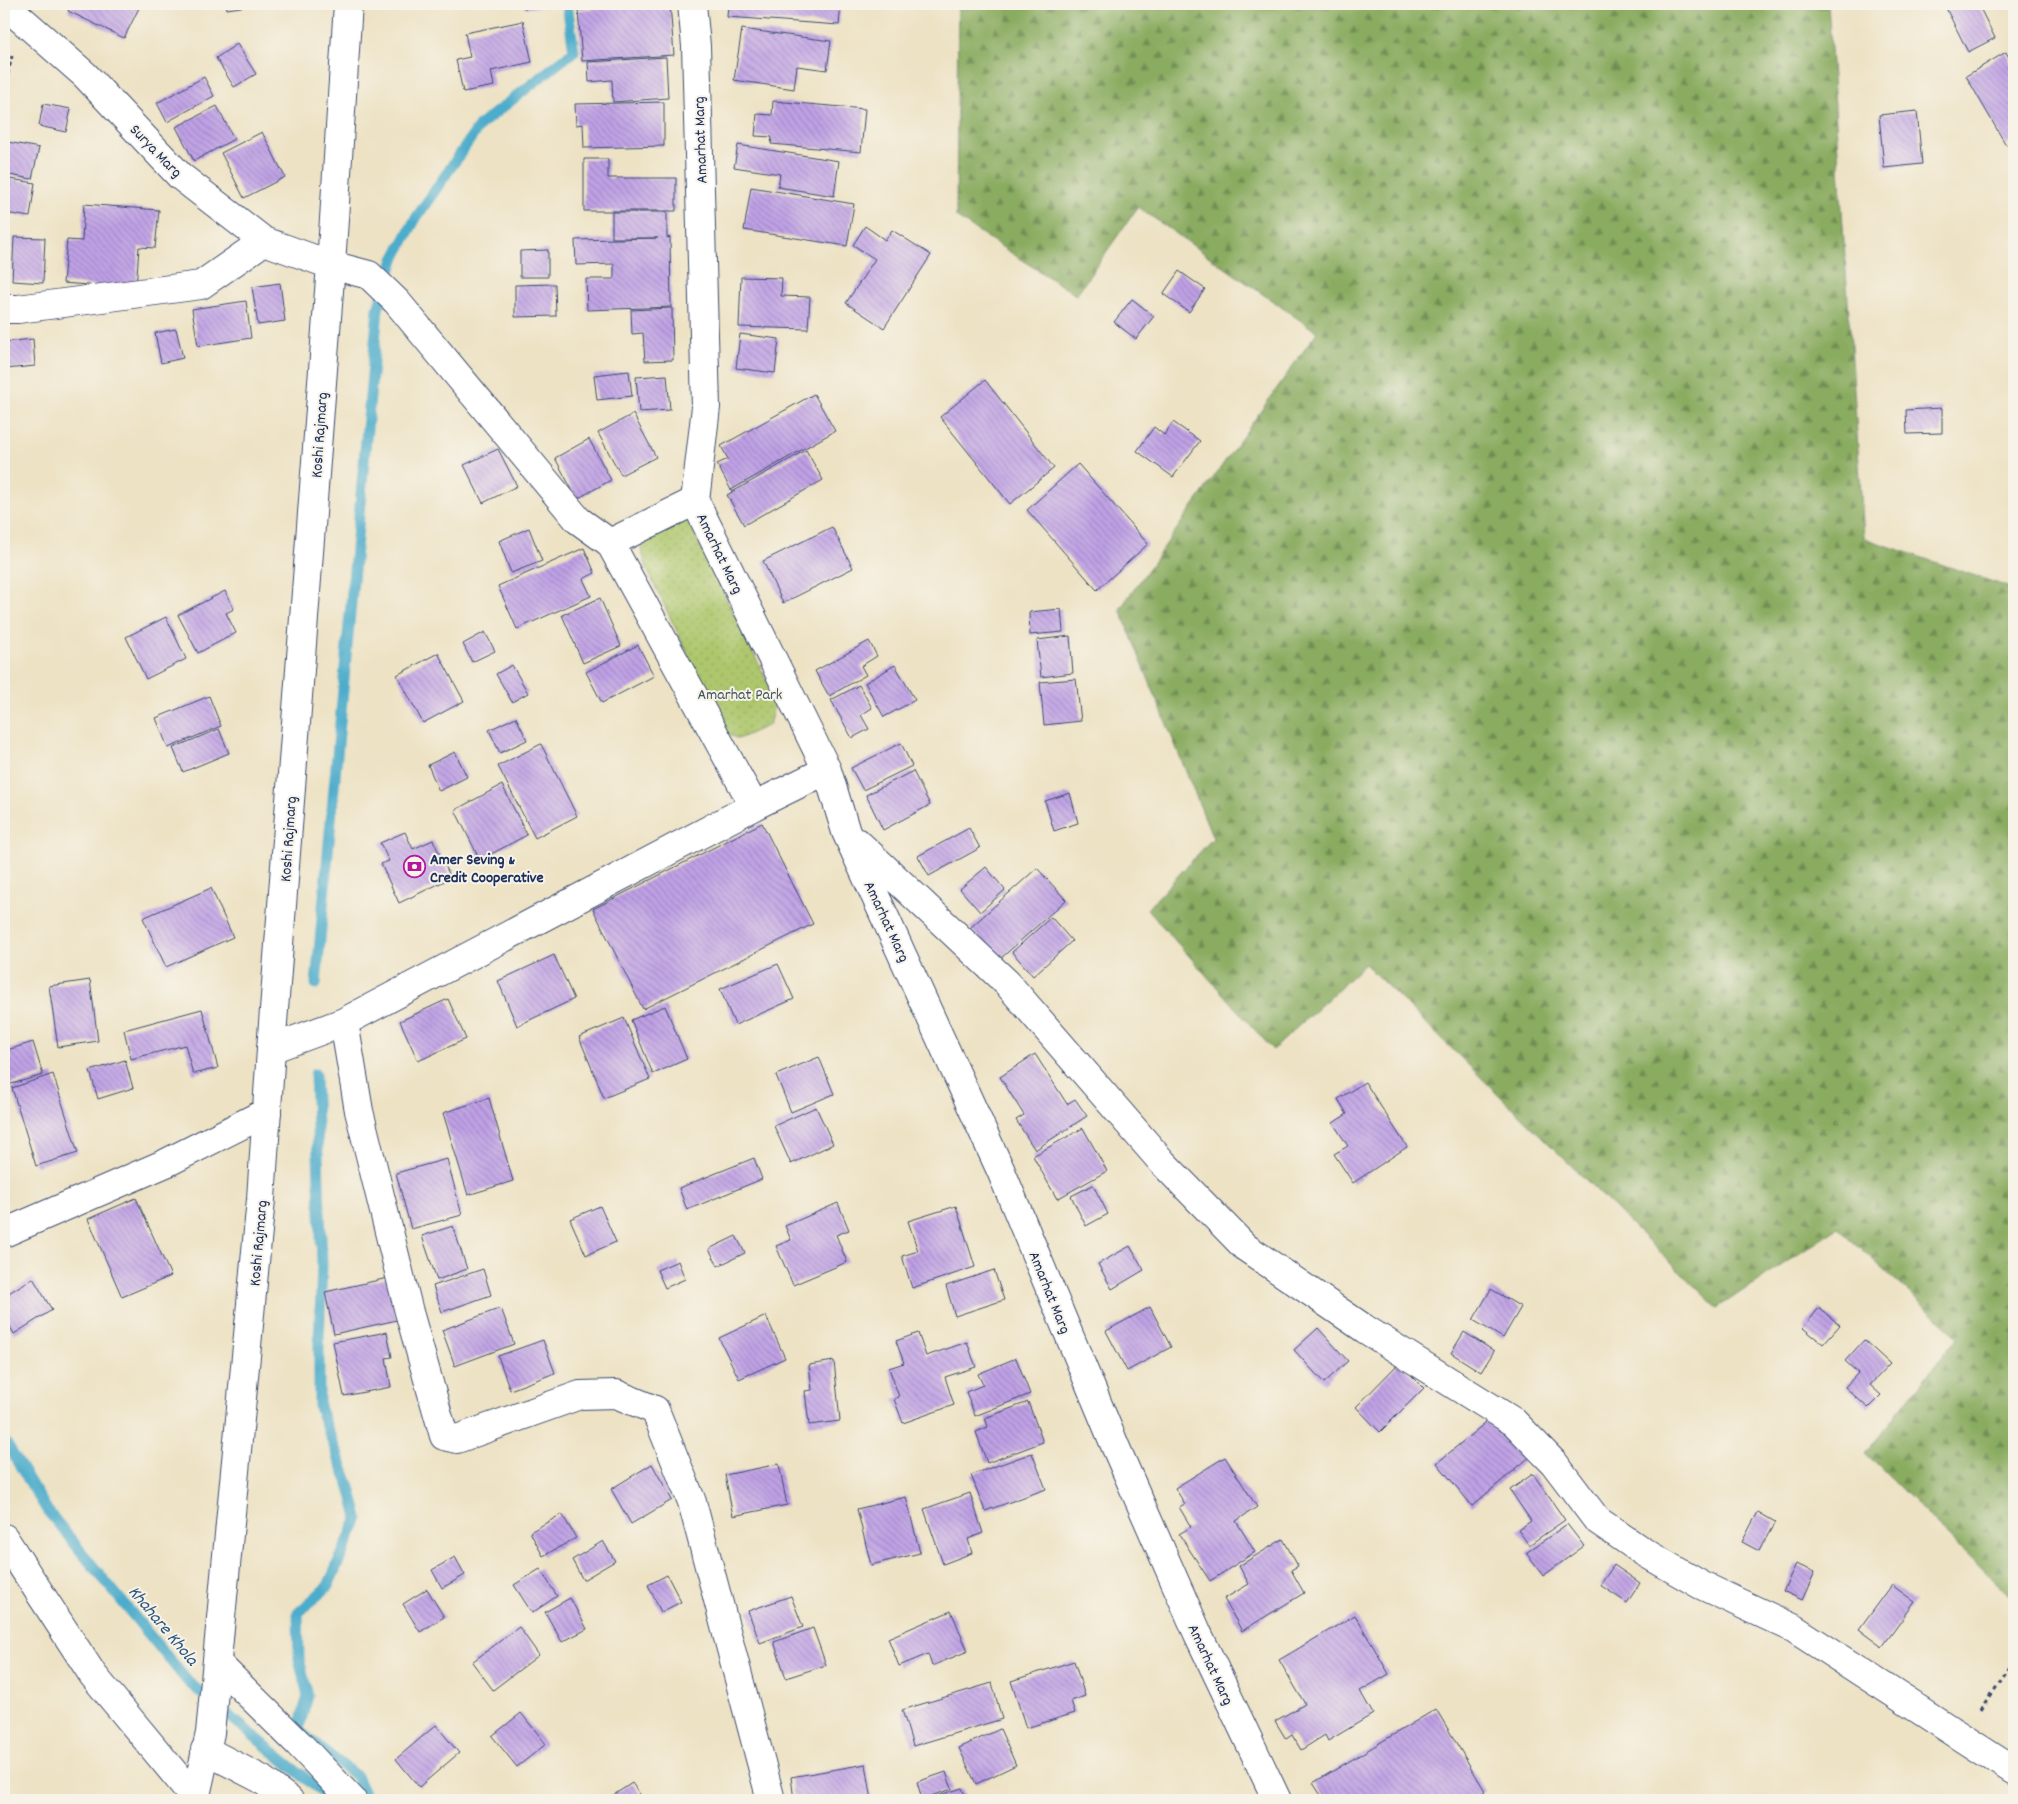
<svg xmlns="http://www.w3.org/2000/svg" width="2018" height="1804" font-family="Dekko,sans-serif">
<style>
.forest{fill:url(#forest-firs);stroke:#526e5f}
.park{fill:url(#park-dots);stroke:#647b66}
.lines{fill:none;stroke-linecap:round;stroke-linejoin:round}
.stream{stroke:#4caccb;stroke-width:11}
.building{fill:url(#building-back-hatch)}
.street-casing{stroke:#3a4a6d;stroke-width:30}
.primary-casing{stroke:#3a4a6d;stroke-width:30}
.path{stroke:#3a4a6d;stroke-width:3;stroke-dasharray:4 4;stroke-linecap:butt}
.street{stroke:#fff;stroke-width:28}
.primary{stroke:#fff;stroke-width:28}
.labels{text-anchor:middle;stroke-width:4;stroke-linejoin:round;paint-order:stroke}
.street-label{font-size:16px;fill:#1b2f5e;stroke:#f7f3e8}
.park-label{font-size:16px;fill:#405562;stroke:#f7f3e8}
.poi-label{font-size:16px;font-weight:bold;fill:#1b2f5e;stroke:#f7f3e8;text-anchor:start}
.water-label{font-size:18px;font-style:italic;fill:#2a547f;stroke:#f7f3e8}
</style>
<defs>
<pattern id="forest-firs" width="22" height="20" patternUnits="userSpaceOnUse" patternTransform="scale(1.25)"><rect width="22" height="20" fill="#8aac60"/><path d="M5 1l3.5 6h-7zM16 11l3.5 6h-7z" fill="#708c52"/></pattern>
<pattern id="park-dots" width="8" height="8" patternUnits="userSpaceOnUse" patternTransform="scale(1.25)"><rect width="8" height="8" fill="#aec76d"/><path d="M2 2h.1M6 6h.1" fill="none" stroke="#95ab61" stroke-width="1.8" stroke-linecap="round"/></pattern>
<pattern id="building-back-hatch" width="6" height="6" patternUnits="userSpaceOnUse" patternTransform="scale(1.25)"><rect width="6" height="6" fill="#c0a1e6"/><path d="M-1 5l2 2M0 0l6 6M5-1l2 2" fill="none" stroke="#9b84be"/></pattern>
</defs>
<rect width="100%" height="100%" fill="#f7f3e8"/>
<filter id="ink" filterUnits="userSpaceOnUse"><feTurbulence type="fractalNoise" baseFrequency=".02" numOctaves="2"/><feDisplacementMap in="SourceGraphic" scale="10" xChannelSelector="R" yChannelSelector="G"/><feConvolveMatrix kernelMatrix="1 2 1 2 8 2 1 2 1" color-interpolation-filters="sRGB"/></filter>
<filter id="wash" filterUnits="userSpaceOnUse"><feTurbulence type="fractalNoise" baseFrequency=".0096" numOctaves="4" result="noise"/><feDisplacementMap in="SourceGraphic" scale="20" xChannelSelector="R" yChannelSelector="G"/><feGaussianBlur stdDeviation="1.12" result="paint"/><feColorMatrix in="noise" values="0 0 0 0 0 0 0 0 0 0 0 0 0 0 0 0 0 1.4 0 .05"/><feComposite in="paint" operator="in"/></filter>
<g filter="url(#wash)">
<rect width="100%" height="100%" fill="#ede2c4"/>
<path class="forest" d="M958 4H1828L1864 538 2014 589V1601L1865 1453 1958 1337 1838 1228 1717 1308 1365 964 1273 1050 1147 909 1213 838 1120 609 1317 332 1138 207 1076 295 956 217Z"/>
<path class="park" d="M685 515 776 699 769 725 738 739 725 732 648 571 641 549 644 530Z"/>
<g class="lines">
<path class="stream" d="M316 984 378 309 394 259 416 218 480 125 574 51 567 4
M315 1074 322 1264 319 1341V1407L350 1487 358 1518 328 1586 298 1613 299 1659 308 1696 298 1730 356 1776 367 1800
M4 1440 47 1510 188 1682 332 1800"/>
</g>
<g id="blocks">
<path class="building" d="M71 4H141L124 38 68 11Z
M226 4H253L254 5 227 9Z
M524 4H560V6L524 8Z
M579 4H604V5L580 8Z
M670 4 674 55 582 61 578 10Z
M728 4H841L839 25 727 17Z
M1944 4H1978L1995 38 1968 52Z
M523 21 532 62 491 71 494 86 463 92 456 60 470 57 465 33Z
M742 29 831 41 827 70 797 66 794 89 734 80Z
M237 44 256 74 234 87 216 58Z
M2006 52 2014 67V140L2006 145 1966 76Z
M666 57 668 98 613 102 612 80 589 82 588 62Z
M204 77 214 96 167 122 157 103Z
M773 101 865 109 861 152 771 144 772 137 755 136 757 114 772 115Z
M664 102V146L584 148 583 124 576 125 575 104Z
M43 104 71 109 66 132 39 126Z
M217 106 234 139 194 161 176 127Z
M1917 111 1922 164 1884 168 1879 115Z
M262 132 285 177 244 198 221 153Z
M8 142 39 148 32 179 4 174Z
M738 145 839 161 834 196 778 187 780 174 734 167Z
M584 159H608V178H676V211H584Z
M10 179 35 183 30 217 5 213Z
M751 187 854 204 847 246 744 230Z
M84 204 159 210 155 248 139 247 136 289 63 283 67 240 82 241Z
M612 212H667V238L670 237 671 307 587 310 586 279H614V264L576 265 575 240 658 238H612Z
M865 226 885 240 892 230 931 255 884 328 846 303 875 259 853 245Z
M14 237 45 238 43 283 12 281Z
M548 250V277H520V251Z
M1179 271 1205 289 1189 312 1163 294Z
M741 277 782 278 781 296 810 297 808 329 739 327Z
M280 283 285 321 258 325 252 287Z
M555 284 556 316 515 317V285Z
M1132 299 1154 316 1136 339 1114 322Z
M246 301 251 338 198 346 192 309Z
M672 308 673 360 645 361 643 333 632 334 631 310Z
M176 329 183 358 161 363 155 333Z
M740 334 779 339 775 373 736 368Z
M33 339 35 366 6 369 4 342Z
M629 371 632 396 597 400 594 375Z
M667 375 670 410 639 412 636 377Z
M985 380 1054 468 1010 504 940 417Z
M814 394 835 431 731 490 717 464 728 459 721 446Z
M1942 408V433L1907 434 1906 410Z
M633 414 656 457 621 475 598 433Z
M1173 422 1200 441 1173 477 1137 451 1154 427 1164 435Z
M589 439 611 480 577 499 555 458Z
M498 449 517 486 483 503 464 465Z
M806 450 823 480 744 525 727 495Z
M1078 464 1148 544 1097 590 1027 510Z
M832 527 853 568 783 603 763 561Z
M529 528 542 561 511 573 499 541Z
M584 548 595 573 583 579 591 596 517 629 498 586Z
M225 591 234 609 226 613 236 633 198 653 178 615Z
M600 598 621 646 583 663 562 615Z
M1061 609 1063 632 1030 635 1029 612Z
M166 617 186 659 146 679 126 637Z
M485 632 495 651 472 662 463 644Z
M1070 636 1073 673 1041 677 1037 640Z
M869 641 877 656 861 666 866 675 829 696 815 671Z
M638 645 654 676 602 703 586 672Z
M438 653 464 701 423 723 397 675Z
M512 665 528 693 512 702 496 674Z
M895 665 915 700 884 717 865 683Z
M1076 679 1081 721 1044 725 1040 682Z
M859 685 872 708 861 715 869 729 852 738 831 700Z
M209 696 221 726 168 748 156 718Z
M516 717 527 740 500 753 489 730Z
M219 729 229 753 183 772 173 748Z
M901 743 912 766 863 790 851 768Z
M541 744 577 816 535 838 498 766Z
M455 752 467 777 439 791 428 765Z
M913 771 930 805 883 830 866 795Z
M502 785 527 835 480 860 455 810Z
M1070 793 1078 823 1054 831 1045 801Z
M762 823 813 924 643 1009 593 909Z
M969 828 980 848 929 876 918 856Z
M405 832 413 849 433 840 451 878 399 903 381 864 389 861 380 843Z
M986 867 1005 890 980 912 960 889Z
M1037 868 1066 900 999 960 970 928Z
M211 888 233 937 166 967 143 918Z
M1051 917 1072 941 1033 976 1012 952Z
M554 955 574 999 517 1026 498 981Z
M778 964 794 999 735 1025 720 989Z
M90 980 98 1041 58 1047 49 986Z
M448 999 466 1039 418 1061 400 1021Z
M665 1006 687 1059 653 1074 631 1020Z
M202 1009 218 1068 193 1074 185 1045 131 1059 124 1030Z
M624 1018 650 1079 604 1098 579 1037Z
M33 1042 43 1075 4 1086V1051Z
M1035 1054 1067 1104 1075 1099 1087 1116 1035 1150 1016 1120 1024 1115 1000 1077Z
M819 1057 834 1094 791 1112 776 1075Z
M125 1060 133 1088 98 1099 90 1071Z
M53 1074 78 1153 36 1166 12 1088Z
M1365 1082 1407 1147 1353 1183 1334 1154 1348 1146 1333 1123 1347 1114 1338 1099Z
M489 1098 513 1181 468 1195 443 1113Z
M816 1107 833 1144 791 1164 774 1126Z
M1083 1128 1107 1171 1057 1199 1033 1156Z
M754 1158 762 1179 687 1210 679 1188Z
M447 1159 462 1215 411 1229 396 1173Z
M1093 1185 1108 1214 1086 1226 1071 1196Z
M136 1198 171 1276 122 1297 88 1219Z
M838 1203 849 1230 836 1235 847 1262 793 1285 776 1246 791 1240 785 1226Z
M600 1206 616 1242 586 1255 570 1219Z
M956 1206 975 1267 912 1288 902 1256 918 1251 908 1221Z
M453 1226 467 1269 437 1280 422 1236Z
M736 1236 745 1253 718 1266 709 1249Z
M1130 1246 1144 1270 1112 1289 1098 1264Z
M678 1261 685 1279 665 1288 657 1270Z
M483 1269 491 1295 442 1312 433 1286Z
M994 1270 1004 1300 955 1316 946 1286Z
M33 1278 52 1310 14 1334 4 1316V1296Z
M388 1278 397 1320 334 1334 325 1292Z
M1491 1289 1521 1307 1503 1338 1473 1320Z
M1150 1307 1171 1347 1127 1371 1106 1331Z
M501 1308 514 1344 455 1366 442 1330Z
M1819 1308 1840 1325 1823 1344 1803 1328Z
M766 1316 785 1358 739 1379 719 1338Z
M1318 1328 1348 1361 1324 1383 1294 1350Z
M387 1332 392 1357 386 1358 391 1387 344 1396 333 1342Z
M1464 1332 1494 1351 1481 1372 1451 1353Z
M918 1333 926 1356 967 1342 976 1367 945 1377 954 1405 903 1423 894 1399 899 1397 889 1368 904 1363 896 1341Z
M543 1340 555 1373 510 1390 498 1356Z
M1864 1340 1890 1364 1870 1385 1881 1395 1868 1408 1845 1387 1858 1373 1845 1361Z
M1016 1358 1030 1394 975 1416 966 1392 983 1385 978 1374Z
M834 1361 840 1421 809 1425 805 1391 812 1390 809 1365Z
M1399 1363 1424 1388 1380 1432 1356 1407Z
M1028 1402 1043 1442 987 1463 976 1432 988 1427 985 1418Z
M1497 1413 1532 1455 1472 1506 1437 1463Z
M1032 1453 1046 1489 985 1511 971 1475Z
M1225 1457 1257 1507 1236 1521 1255 1552 1210 1581 1179 1534 1191 1527 1179 1507 1185 1504 1175 1488Z
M652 1464 672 1500 631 1524 611 1489Z
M779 1464 787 1505 733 1516 725 1475Z
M1533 1474 1565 1520 1529 1545 1518 1530 1531 1521 1510 1490Z
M970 1493 983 1533 968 1539 972 1553 943 1564 924 1509Z
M906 1497 920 1553 871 1565 857 1509Z
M1758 1512 1775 1522 1759 1551 1742 1542Z
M562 1514 576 1538 543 1556 530 1532Z
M1567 1524 1584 1546 1543 1576 1526 1553Z
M1283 1539 1298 1566 1291 1570 1304 1593 1242 1631 1224 1599 1249 1584 1239 1566Z
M603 1541 615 1561 583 1580 572 1560Z
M455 1557 465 1575 442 1588 432 1570Z
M1796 1564 1815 1572 1802 1600 1783 1591Z
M1614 1565 1640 1583 1627 1603 1600 1585Z
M540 1569 557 1596 532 1613 514 1585Z
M667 1575 681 1602 661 1612 648 1585Z
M1892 1585 1915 1602 1882 1647 1859 1630Z
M427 1589 444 1617 420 1632 403 1604Z
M791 1596 803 1627 760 1643 748 1611Z
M570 1598 587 1629 562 1642 545 1612Z
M951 1611 968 1651 932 1666 928 1654 899 1666 888 1638Z
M1355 1615 1389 1674 1360 1691 1373 1714 1328 1741 1325 1735 1301 1750 1292 1735 1286 1739 1275 1721 1305 1704 1279 1660Z
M519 1627 539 1655 493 1690 472 1662Z
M813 1628 826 1665 786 1678 774 1642Z
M1074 1661 1085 1696 1071 1701 1075 1713 1026 1728 1011 1681Z
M992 1683 1002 1719 913 1746 902 1710Z
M1436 1709 1485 1791 1470 1800H1324L1313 1783Z
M521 1713 546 1744 517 1767 492 1736Z
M436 1725 459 1753 419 1787 396 1759Z
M1000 1729 1016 1765 976 1784 959 1748Z
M866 1764 872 1800H794L791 1777Z
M946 1772 952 1789 922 1799 917 1782Z
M632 1783 644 1800H606Z
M962 1788 967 1800H939L937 1796Z"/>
</g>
</g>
<g filter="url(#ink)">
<use href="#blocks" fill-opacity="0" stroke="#3a4a6d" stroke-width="1"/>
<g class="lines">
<defs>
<path id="street" d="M4 4 85 75 180 176 264 241 331 265 369 275 397 302 578 520 610 543 695 501
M692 4 696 46 706 407 695 501 827 770 846 832 1001 1171 1116 1448 1198 1634 1277 1800
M4 309H18L201 285 264 241
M610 543 754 806
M858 843 1007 983 1163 1163 1245 1247 1365 1329 1514 1422 1554 1463 1597 1520 1642 1551 1701 1585 1793 1628 2014 1771
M344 1022 359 1111 409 1312 444 1436 457 1439 580 1395 616 1394 655 1410 692 1502 771 1800
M271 1049 344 1022 754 806 827 770
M4 1233 166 1163 267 1112
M4 1538 93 1675 195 1798
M217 1663 298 1743 352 1800
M205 1750 261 1779 289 1800"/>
<path id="primary" d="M195 1800 210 1733 261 1199 271 1049 331 265 348 4"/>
</defs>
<use href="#street" class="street-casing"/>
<use href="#primary" class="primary-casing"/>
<path class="path" d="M4 90 12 56
M1981 1710 2014 1661"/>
<use href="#street" class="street"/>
<use href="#primary" class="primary"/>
</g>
</g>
<defs>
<symbol id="bank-ring" viewBox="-11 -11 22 22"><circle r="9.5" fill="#f7f3e8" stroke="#b5179e" stroke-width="1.5"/><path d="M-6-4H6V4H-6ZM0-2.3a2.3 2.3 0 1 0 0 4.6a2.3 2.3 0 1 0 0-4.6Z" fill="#b5179e"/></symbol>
</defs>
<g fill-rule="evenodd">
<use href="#bank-ring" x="402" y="854" width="25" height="25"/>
</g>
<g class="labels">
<g class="street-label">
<text transform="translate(699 140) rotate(-92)" y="6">Amarhat Marg</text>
<text transform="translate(157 150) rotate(46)" y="6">Surya Marg</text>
<text transform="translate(318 435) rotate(-86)" y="6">Koshi Rajmarg</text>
<text transform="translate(721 553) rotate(64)" y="6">Amarhat Marg</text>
<text transform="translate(287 839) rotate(-86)" y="6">Koshi Rajmarg</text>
<text transform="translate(888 921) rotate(65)" y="6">Amarhat Marg</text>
<text transform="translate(257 1243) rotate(-85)" y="6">Koshi Rajmarg</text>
<text transform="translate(1051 1292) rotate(68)" y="6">Amarhat Marg</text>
<text transform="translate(1212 1664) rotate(65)" y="6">Amarhat Marg</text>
</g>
<g class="park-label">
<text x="740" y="699">Amarhat Park</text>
</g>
<g class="poi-label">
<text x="430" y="864">Amer Seving &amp;<tspan x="430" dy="18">Credit Cooperative</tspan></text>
</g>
<g class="water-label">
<text transform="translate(164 1625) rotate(50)" y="6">Khahare Khola</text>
</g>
</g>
<rect width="2018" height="1804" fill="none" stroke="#f7f3e8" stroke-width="20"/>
</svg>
